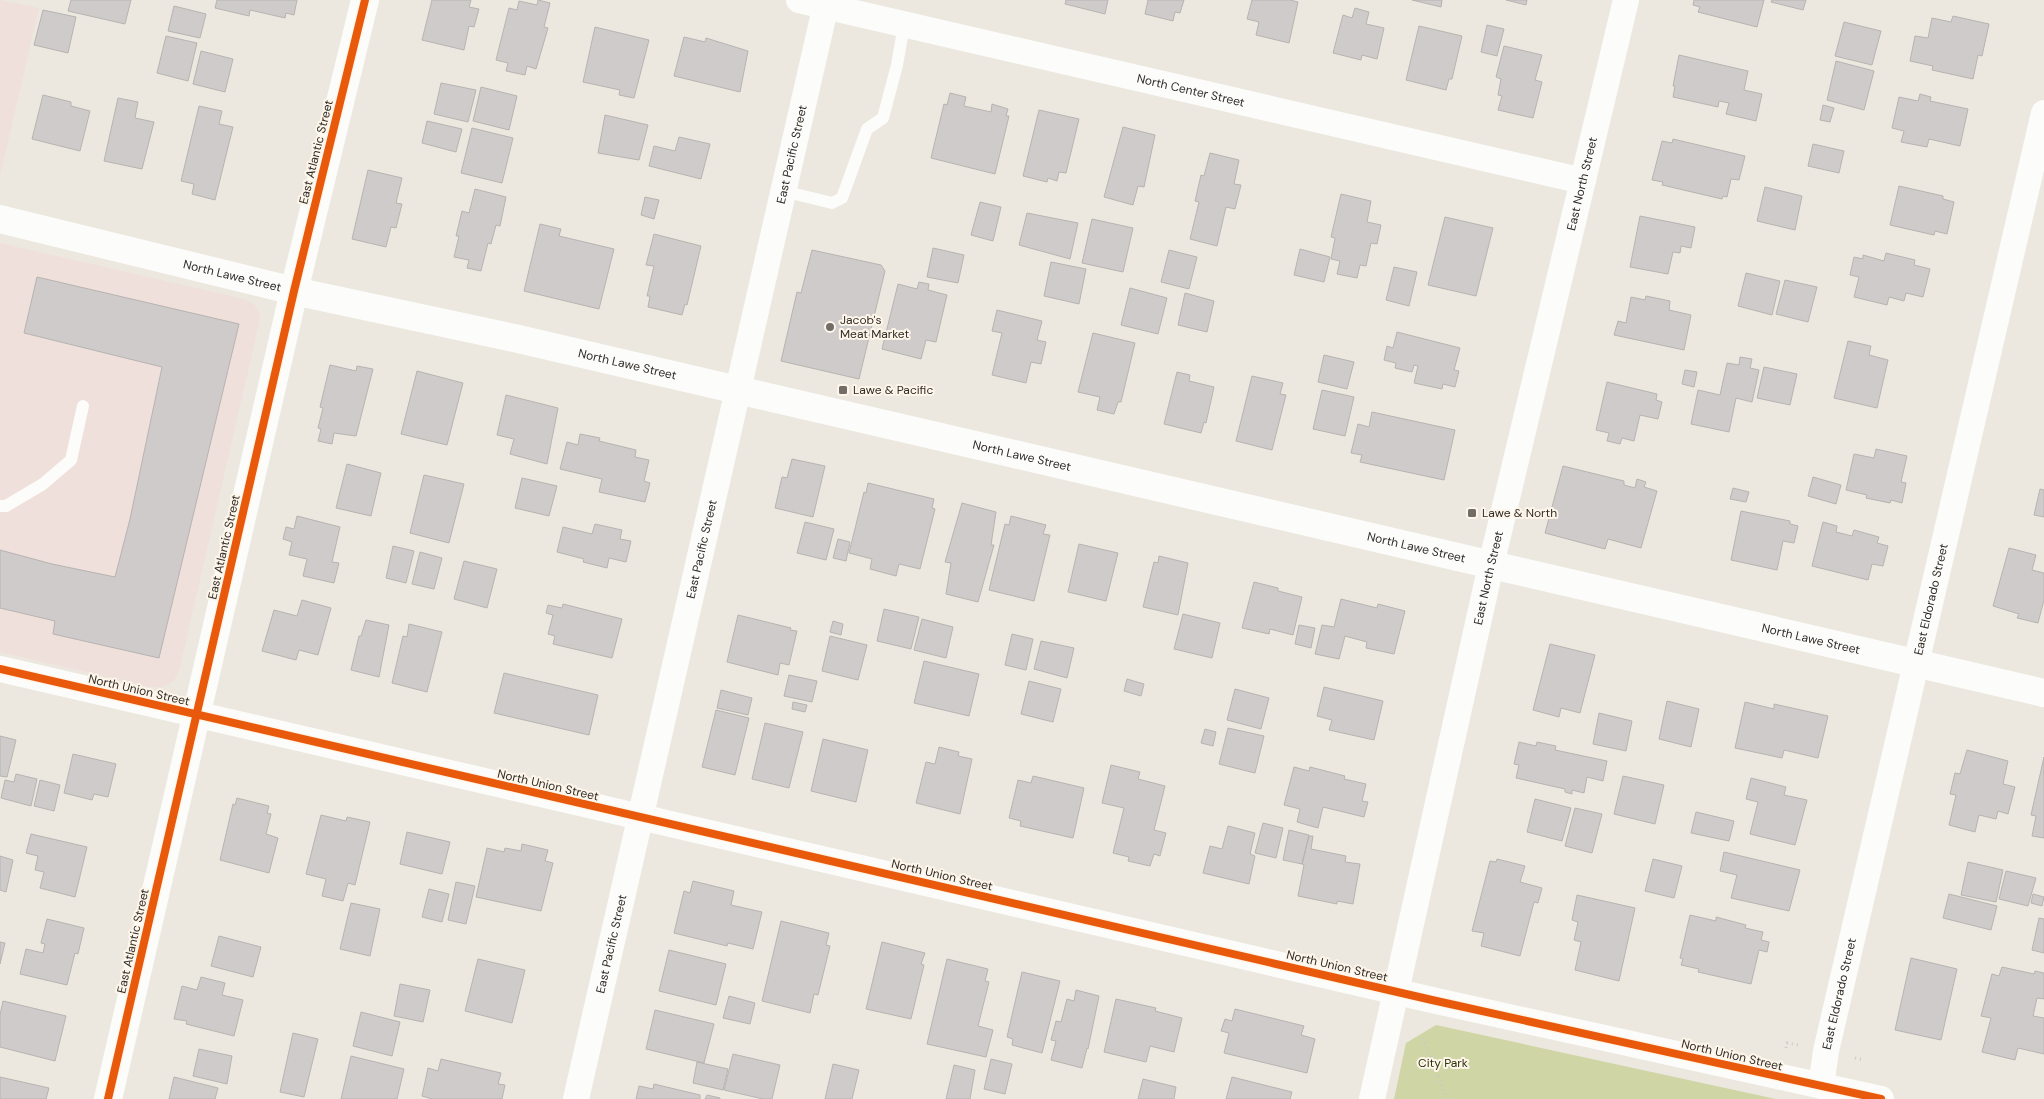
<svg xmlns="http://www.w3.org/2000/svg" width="2044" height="1099" font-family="'DM Sans',sans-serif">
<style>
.industrial{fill:#f0e0db}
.green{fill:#d0d5a6}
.building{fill:#cfcbca;stroke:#b7b3b1}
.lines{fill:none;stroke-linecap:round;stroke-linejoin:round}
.path{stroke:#cac9c6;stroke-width:3;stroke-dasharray:1 4;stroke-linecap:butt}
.lane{stroke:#fcfcfa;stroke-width:12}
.street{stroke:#fcfcfa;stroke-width:26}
.secondary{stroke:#fcfcfa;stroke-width:28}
.cycleway-casing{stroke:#fef6ea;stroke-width:11}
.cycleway{stroke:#e8590c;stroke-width:8}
.poi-dot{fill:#726e67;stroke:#fef6ea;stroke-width:2}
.labels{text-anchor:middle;stroke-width:4;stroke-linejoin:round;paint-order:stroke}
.street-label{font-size:12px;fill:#302c27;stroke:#fef6ea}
.poi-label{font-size:12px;fill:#302c27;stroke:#fef6ea;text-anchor:start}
.park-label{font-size:12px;fill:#2d320b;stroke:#fef6ea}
</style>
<rect width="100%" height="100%" fill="#ece8df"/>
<path class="industrial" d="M0 0 39 8 0 176Z
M0 243 244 299 254 304 259 311 260 319 179 671 175 679 169 684 162 687H151L0 652Z"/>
<path class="green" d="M1436 1025 1776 1099H1394L1406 1043Z"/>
<path class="building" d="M71 0H131L125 24 68 11Z
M217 0H297L294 15 286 13 285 18 250 10 249 16 215 8Z
M432 0H471L469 7 479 9 474 27 469 26 464 50 422 40Z
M538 0 550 3 544 27 548 28 536 69 527 66 525 75 506 71 508 63 496 60 509 8 517 10 519 1 537 5Z
M1066 0H1108L1105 14 1065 4Z
M1148 0H1184L1180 13 1175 12 1173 21 1145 14Z
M1252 0H1290L1298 2 1289 43 1256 35 1259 22 1247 19Z
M1412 0H1442L1441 7Z
M1506 0H1527L1526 5Z
M1694 0H1764L1757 27 1698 12 1700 7 1693 5Z
M1772 0H1806L1803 10 1771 2Z
M174 6 206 14 200 38 168 31Z
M1355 8 1369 12 1366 24 1384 28 1377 59 1362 55 1361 60 1333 53 1343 15 1352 18Z
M43 10 76 17 68 53 34 45Z
M1953 16 1989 24 1982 56 1978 55 1973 79 1932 70 1933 66 1910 61 1915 36 1928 38 1932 18 1951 22Z
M1844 22 1881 31 1872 65 1835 56Z
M1487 25 1504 29 1497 56 1481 52Z
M1419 26 1462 36 1452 79H1449L1446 90 1406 80Z
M595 27 649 40 634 98 619 95 620 90 583 82Z
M166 36 197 43 188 81 157 73Z
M684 37 705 42 706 38 748 51 740 92 674 76Z
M1504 46 1542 55 1535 80 1542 82 1533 118 1498 110 1502 96 1498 95 1501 79 1496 77Z
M201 51 233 59 225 92 193 84Z
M1679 55 1748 71 1744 90 1762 94 1756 121 1726 114 1729 103 1719 101 1718 107 1673 97 1675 86H1673Z
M1836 61 1874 71 1864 110 1827 100Z
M441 83 476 90 468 122 434 114Z
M481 87 517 96 509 130 473 121Z
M950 93 966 97 964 106 991 112 992 104 1008 109 1006 116H1009L995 174 931 158 944 104 947 105Z
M1920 94 1931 97 1930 101 1968 109 1960 146 1929 139 1927 147 1901 142 1904 131 1892 128 1899 97 1918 101Z
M43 95 71 102V106L90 111 80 151 32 139Z
M118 98 138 102 135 118 154 122 142 169 104 161Z
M1823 105 1834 108 1830 122 1820 120Z
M199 106 222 111 219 124 233 127 215 200 192 194 194 184 181 181Z
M1039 110 1079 119 1066 173 1059 172 1057 181 1048 178 1047 182 1023 176Z
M605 115 648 125 639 160 598 153Z
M427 121 462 129 456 152 422 143Z
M1123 127 1155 135 1144 187 1138 186 1133 205 1104 197Z
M472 128 513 138 502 183 461 173Z
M679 137 710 144 701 179 649 166 654 146 675 151Z
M1673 139 1745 156 1739 180 1731 179 1727 197 1723 196 1722 199 1662 185 1663 182 1652 180 1662 141 1672 143Z
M1813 144 1844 151 1839 173 1808 166Z
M1210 153 1239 160 1234 184 1241 185 1235 209 1226 207 1217 246 1190 239 1199 202 1195 201 1201 175 1204 176Z
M368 170 402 178 396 203 402 204 396 228 391 227 386 247 352 239Z
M1899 186 1943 196V199L1954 202 1947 234 1935 231 1934 235 1890 225Z
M1765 187 1802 196 1795 230 1757 221Z
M475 189 506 197 500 226 496 225 491 244 488 243 481 271 467 268 469 260 454 257 459 236H456L462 211 469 213Z
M1341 194 1371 201 1367 222 1381 225 1377 244 1371 243 1366 266 1360 265 1357 278 1337 274 1340 261 1331 259 1335 238 1331 237Z
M645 197 659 200 654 219 641 215Z
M980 202 1001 207 993 241 971 235Z
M1027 213 1078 223 1070 259 1019 245Z
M1640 216 1695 227 1691 248 1681 246 1680 253 1673 252 1668 274 1630 267Z
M1445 217 1493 228 1476 296 1428 285Z
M1092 219 1133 228 1123 272 1082 263Z
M540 224 561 229 559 236 614 249 599 309 524 291Z
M654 234 701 246 687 305 685 304 682 315 648 307 650 296H647L654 266 646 265Z
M933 248 964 255 958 283 927 277Z
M1300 249 1330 257 1324 282 1294 275Z
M812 250 881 265 885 271 859 379 781 361 797 292 801 293Z
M1169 250 1197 257 1189 289 1161 282Z
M1886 253 1915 260 1914 265 1930 269 1923 297 1906 293 1904 301 1889 297 1887 305 1854 297 1859 277 1850 275 1854 257 1863 259V255L1884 261Z
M1051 262 1086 269 1079 304 1044 296Z
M1394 267 1417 272 1409 306 1386 300Z
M1746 273 1780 281 1772 315 1738 306Z
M37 277 239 324 159 658 53 634 55 621 0 608V550L52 564 115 577 130 519 162 367 24 333Z
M1785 280 1817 287 1808 322 1776 314Z
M919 282 929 284 928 290 947 295 936 342 926 340 921 359 882 349 898 284 917 289Z
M1130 288 1167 298 1158 334 1121 325Z
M1185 293 1214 301 1207 332 1178 325Z
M1646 296 1670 301 1669 310 1691 315 1684 350 1614 335 1618 321 1626 323 1631 297 1645 300Z
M997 310 1042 321 1037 340 1046 342 1041 364 1031 362 1026 383 992 375 1002 333 992 331Z
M1397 332 1460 348 1454 370 1459 371 1455 387 1443 384 1442 389 1414 383 1418 366 1414 365 1412 372 1395 368 1396 363 1384 360 1387 346 1393 348Z
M1093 333 1135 343 1121 402H1118L1114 414 1097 410 1100 397 1078 392Z
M1848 341 1871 346 1869 355 1888 360 1877 408 1834 398Z
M1324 355 1354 362 1347 389 1318 382Z
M1740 357 1752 359 1750 368 1759 370 1752 402 1736 398 1729 432 1691 424 1698 390 1720 395 1727 363 1739 365Z
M330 365 356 371 357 366 373 369 356 436 334 433 332 444 318 441 321 429 318 428 323 408 320 407Z
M1764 367 1797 374 1790 405 1757 398Z
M1685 370 1697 372 1694 387 1682 384Z
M417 371 463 383 447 445 401 434Z
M1177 372 1190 375 1189 381 1214 387 1206 423 1204 422 1201 433 1164 424Z
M1252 376 1283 383 1280 394 1286 395 1272 450 1236 441Z
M1607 382 1657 394 1656 400 1662 402 1658 419 1640 415 1634 441 1622 438 1620 444 1607 441 1609 433 1596 430Z
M1322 390 1354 397 1345 436 1313 429Z
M506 395 558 408 547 464 510 454 514 439 497 435Z
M1372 412 1455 430 1444 480 1360 462 1362 455 1351 453 1358 424 1369 427Z
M580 434 600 438 599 441 636 450 635 457 649 460 644 481 650 483 645 502 599 492 602 479 560 469 567 442 578 445Z
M1876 449 1907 456 1901 482 1906 483 1902 503 1891 500 1890 503 1866 498 1867 495 1846 490 1854 454 1874 458Z
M792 459 825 466 813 517 775 508 782 477 787 478Z
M347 464 381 473 371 516 336 508Z
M1563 466 1624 481V485L1635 488 1637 479 1646 482 1644 487 1657 491 1641 548 1608 539 1605 549 1545 533Z
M424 475 464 484 449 543 410 533Z
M1813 477 1841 485 1836 504 1808 496Z
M522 478 557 486 549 516 515 508Z
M868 483 934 499 932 508 935 509 920 569 899 564 896 576 870 569 872 559 849 553 864 492 866 493Z
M1733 488 1749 492 1746 502 1730 499Z
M2040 489 2044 490V517L2034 515Z
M962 503 996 512 991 545H994L978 602 946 594 951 563 945 562Z
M1741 511 1790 521V524L1798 526 1794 543 1783 541 1777 570 1731 560Z
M297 516 340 527 332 562 339 563 334 583 303 576 307 559 289 555 292 542 283 539 286 527 294 529Z
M1011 516 1046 525 1043 534 1050 535 1034 601 989 590 1005 524 1009 525Z
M805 522 834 529 826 560 797 553Z
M1823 522 1837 526 1836 532 1852 536 1854 530 1879 537 1877 543 1888 546 1883 566 1872 564 1868 580 1812 566Z
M595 524 622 530 620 539 631 541 626 562 609 558 607 568 583 562 584 559 557 552 563 527 592 534Z
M838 539 850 542 846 561 833 558Z
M1079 544 1118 553 1106 601 1068 592Z
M393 546 414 551 406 583 386 578Z
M2009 548 2036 555 2032 570 2044 573V600L2038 623 2017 618 2019 614 1993 606Z
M420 552 442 558 434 589 412 584Z
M1159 556 1188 563 1178 615 1143 607 1154 562 1158 563Z
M464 561 497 569 487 608 454 599Z
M1254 582 1278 588V591L1302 597 1293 635 1270 629 1269 634 1242 628Z
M1341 599 1377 608 1378 604 1405 611 1394 654 1366 648 1367 642 1345 636 1339 659 1315 654 1322 625 1334 627Z
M302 600 331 608 318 655 299 650 296 660 262 651 274 610 297 616Z
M563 604 622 619 612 658 553 644 555 636 548 634 553 615 546 613 548 605 562 608Z
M884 609 919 617 911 649 877 641Z
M1183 614 1220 623 1212 658 1174 649Z
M738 615 791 628 790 630 797 631 789 665 780 663 778 675 727 662Z
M922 619 953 627 946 658 914 650Z
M366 620 389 625 379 677 351 670 359 636H361Z
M833 621 843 624 841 635 830 632Z
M409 624 442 632 427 692 392 683 403 636 407 637Z
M1299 625 1315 628 1311 648 1295 644Z
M1012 634 1033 639 1026 670 1005 665Z
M830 636 867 645 858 680 822 671Z
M1041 641 1074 648 1067 678 1034 669Z
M1550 644 1595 655 1580 713 1561 708 1559 717 1533 710Z
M924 661 979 674 969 716 914 703Z
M504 673 598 695 589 735 494 713Z
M789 675 817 681 812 702 784 696Z
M1127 679 1144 684 1141 696 1124 691Z
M1029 681 1061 689 1053 722 1021 714Z
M1324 687 1383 701 1374 740 1329 730 1332 720 1317 716Z
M1235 689 1269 698 1261 729 1227 720Z
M721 690 752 698 748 715 717 708Z
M1667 701 1699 709 1691 747 1659 739Z
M793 702 807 705 805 712 792 709Z
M1745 702 1774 709V704L1828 716 1818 758 1784 750 1782 758 1735 748Z
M716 710 749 718 735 775 702 767Z
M1599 713 1632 721 1626 751 1593 744Z
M765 723 803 732 789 788 752 779Z
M1228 728 1264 736 1255 773 1219 764Z
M1205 729 1216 732 1213 746 1201 743Z
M0 736 16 740 7 777 0 776Z
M823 739 868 750 856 802 811 791Z
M1519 742 1536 746 1537 742 1556 746 1555 750 1607 761 1603 781 1587 777 1584 793 1572 790V794L1565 792V789L1516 778 1519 765 1514 764Z
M939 747 959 752 958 756 972 759 960 814 916 803 926 762 935 764Z
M1967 750 2008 761 2003 784 2015 787 2008 814 1998 811 1996 819 1979 815 1975 832 1949 825 1956 795 1950 794 1955 773 1960 774Z
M73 754 116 764 108 797 94 794 92 800 64 793Z
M2044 757V838L2032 836 2036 816 2031 815Z
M1111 765 1140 772 1138 779 1165 786 1154 830 1166 833 1160 856 1154 854 1150 866 1128 861 1129 857 1113 853 1124 808 1102 803Z
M1294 767 1309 771 1310 767 1345 776 1344 779 1366 784 1362 801 1368 802 1364 817 1323 807 1318 828 1297 822 1300 809 1284 805Z
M16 774 37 779 31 806 1 798 5 780 14 782Z
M1033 776 1084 788 1073 838 1020 826 1021 821 1009 818 1018 780 1031 783Z
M1623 776 1664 785 1655 824 1614 814Z
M1751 778 1786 787 1784 795 1807 800 1795 845 1750 834 1758 802 1746 799Z
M40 780 60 785 54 811 34 806Z
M237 798 269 806 267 813 271 814 266 834 278 838 269 873 220 860 233 804 235 805Z
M1535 799 1571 808 1562 841 1527 832Z
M1575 808 1602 814 1592 853 1565 846Z
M1696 812 1734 821 1729 841 1691 833Z
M321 815 346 821 347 817 370 822 355 885 348 883 343 901 322 896 326 879 306 874Z
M1263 823 1283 828 1276 858 1255 853Z
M1228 826 1255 833 1250 854 1255 856 1249 884 1203 873 1210 846 1222 849Z
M1289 830 1309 835 1302 864 1283 860Z
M407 832 450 842 442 874 400 864Z
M31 834 87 847 75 897 40 888 44 872 35 870 38 856 26 853Z
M1309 836H1313L1311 849 1346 856 1345 862 1360 864 1353 904 1337 901V904L1298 896 1304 865 1302 864Z
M522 844 548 850 545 861 553 863 541 911 476 897 487 848 504 852 505 848 521 851Z
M1724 852 1800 870 1789 911 1731 898 1737 875 1720 871Z
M0 856 13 860 6 892 0 890Z
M1497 859 1525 866 1520 882 1542 888 1538 903 1534 902 1520 956 1481 946 1484 933 1472 931 1490 861 1496 862Z
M1653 859 1682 866 1674 898 1645 891Z
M1968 862 2003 870 1996 902 1961 895Z
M2006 871 2036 878 2028 906 1999 899Z
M693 881 734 891 731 905 762 912 753 949 728 943 727 946 674 933 684 891 690 893Z
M456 882 475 886 466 924 448 920Z
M429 889 449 894 442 922 422 917Z
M1949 894 1997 906 1991 930 1943 918Z
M2033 894 2044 897 2042 906 2031 903Z
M1577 895 1635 908 1619 981 1575 970 1581 942 1574 940 1578 922 1572 920Z
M351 903 380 909 370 956 340 949Z
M1690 915 1716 921V917L1746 925 1745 928 1763 932 1761 940 1769 942 1767 952 1759 950 1751 984 1698 972 1699 969 1681 965 1683 959 1680 958Z
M2039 918 2044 919V953L2032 950Z
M47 919 84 928 78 954 75 953 67 985 20 974 26 949 43 953 45 944 41 943Z
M781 921 829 933 826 945 830 946 818 995 814 994 810 1013 762 1001Z
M219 936 261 947 253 977 211 966Z
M0 942 5 943 0 964Z
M882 942 925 953 921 964 924 965 911 1019 866 1009Z
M669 950 726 964 716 1005 659 991Z
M1911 958 1957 969 1941 1040 1895 1030Z
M478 959 525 970 512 1023 465 1011Z
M947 959 988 969 985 981 989 982 978 1026 993 1030 986 1057 927 1044Z
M2002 967 2034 974 2035 971 2044 973V999L2037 998 2033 1016 2044 1018V1054L2018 1048 2015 1060 1982 1052 1991 1018 1981 1016 1992 974 1999 976Z
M1022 972 1060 981 1042 1053 1012 1045 1013 1039 1007 1037Z
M201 977 225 983 222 995 243 1000 234 1036 186 1024 187 1021 174 1019 182 986 197 990Z
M400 984 430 990 423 1022 394 1016Z
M1076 990 1099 996 1088 1049 1087 1048 1082 1068 1051 1060 1056 1041 1051 1040 1056 1021 1061 1022 1067 999 1074 1001Z
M729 996 755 1003 750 1024 723 1018Z
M1116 999 1156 1008 1155 1011 1182 1018 1174 1052 1150 1046 1146 1062 1104 1052Z
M3 1001 66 1016 55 1061 0 1047V1015Z
M1235 1009 1304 1026 1301 1035 1315 1039 1307 1073 1224 1053 1229 1033 1221 1031 1225 1019 1232 1021Z
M655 1010 714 1024 704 1063 646 1049Z
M361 1012 400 1022 392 1056 353 1046Z
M293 1033 318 1039 304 1097 280 1092Z
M199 1049 232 1056 227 1084 193 1076Z
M733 1054 780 1065 772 1099H763L724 1090Z
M351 1056 404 1069 397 1099H341Z
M441 1059 501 1073 498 1084 505 1085 502 1099H432L422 1096 428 1068 438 1071Z
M991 1059 1012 1064 1005 1094 984 1089Z
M697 1062 728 1069 723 1090 693 1083Z
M833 1064 859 1070 852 1099H825Z
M954 1065 975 1070 970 1099H946Z
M0 1077 49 1088 46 1099H0Z
M174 1077 218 1088 215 1099H169Z
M1232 1077 1292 1092 1290 1099H1226Z
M1143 1079 1176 1087 1174 1099H1138Z
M654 1084 700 1095V1099H636L639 1086 653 1089Z
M707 1095 720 1098V1099H705Z"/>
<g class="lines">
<path class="path" d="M1423 1038 1447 1099
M1786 1048 1787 1043 1798 1045
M1855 1058 1864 1060"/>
<path class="lane" d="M783 191 832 203 842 198 867 129 883 118 897 65 904 25
M0 506H6L43 484 71 460 83 406"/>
<g class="street">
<path id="s1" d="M799 0 1583 181"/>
<path d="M0 669 1432 1000 1881 1099"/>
<path id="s2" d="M1821 1086 1826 1051 2044 113"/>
<path id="s3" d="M576 1099 827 0"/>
<path id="s4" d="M1372 1099 1491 565 1626 0"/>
</g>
<g class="secondary">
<path id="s5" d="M0 219 294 291 514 338 2044 693"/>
<path d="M108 1099 294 291 365 0"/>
</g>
<defs>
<path id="cycleway" d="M0 669 1432 1000 1881 1099
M108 1099 294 291 365 0"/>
</defs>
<use href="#cycleway" class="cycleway-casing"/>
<use href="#cycleway" class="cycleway"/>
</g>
<g class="poi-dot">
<circle cx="830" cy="327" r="5"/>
<rect x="838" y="385" width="10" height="10" rx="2.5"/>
<rect x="1467" y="508" width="10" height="10" rx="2.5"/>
</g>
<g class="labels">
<g class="street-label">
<text dy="4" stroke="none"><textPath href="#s1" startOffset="402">North Center Street</textPath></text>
<text transform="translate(316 152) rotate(-76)" y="4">East Atlantic Street</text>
<text dy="4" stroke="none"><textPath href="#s3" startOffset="969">East Pacific Street</textPath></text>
<text dy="4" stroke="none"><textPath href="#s4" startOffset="939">East North Street</textPath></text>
<text dy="4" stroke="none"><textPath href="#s5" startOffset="239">North Lawe Street</textPath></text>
<text dy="4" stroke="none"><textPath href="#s5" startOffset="644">North Lawe Street</textPath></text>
<text dy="4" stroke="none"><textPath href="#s5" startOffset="1049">North Lawe Street</textPath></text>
<text transform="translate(224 547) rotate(-77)" y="4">East Atlantic Street</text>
<text dy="4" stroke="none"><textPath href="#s5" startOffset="1454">North Lawe Street</textPath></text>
<text dy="4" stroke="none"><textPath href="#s3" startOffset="564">East Pacific Street</textPath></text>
<text dy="4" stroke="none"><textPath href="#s4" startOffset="534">East North Street</textPath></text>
<text dy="4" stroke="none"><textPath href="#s2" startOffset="499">East Eldorado Street</textPath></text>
<text dy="4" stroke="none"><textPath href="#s5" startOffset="1859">North Lawe Street</textPath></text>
<text transform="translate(139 690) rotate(13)" y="4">North Union Street</text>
<text transform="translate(548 785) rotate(13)" y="4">North Union Street</text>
<text transform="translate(942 875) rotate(13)" y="4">North Union Street</text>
<text transform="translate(133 941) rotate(-77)" y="4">East Atlantic Street</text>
<text dy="4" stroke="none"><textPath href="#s3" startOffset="159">East Pacific Street</textPath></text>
<text transform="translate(1337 966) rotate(13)" y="4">North Union Street</text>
<text dy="4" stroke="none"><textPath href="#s2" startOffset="94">East Eldorado Street</textPath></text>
<text transform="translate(1732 1055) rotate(13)" y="4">North Union Street</text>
</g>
<g class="poi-label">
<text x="840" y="324">Jacob's<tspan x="840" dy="14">Meat Market</tspan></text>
<text x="853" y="394">Lawe &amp; Pacific</text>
<text x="1482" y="517">Lawe &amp; North</text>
</g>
<g class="park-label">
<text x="1443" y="1067">City Park</text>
</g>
</g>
</svg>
